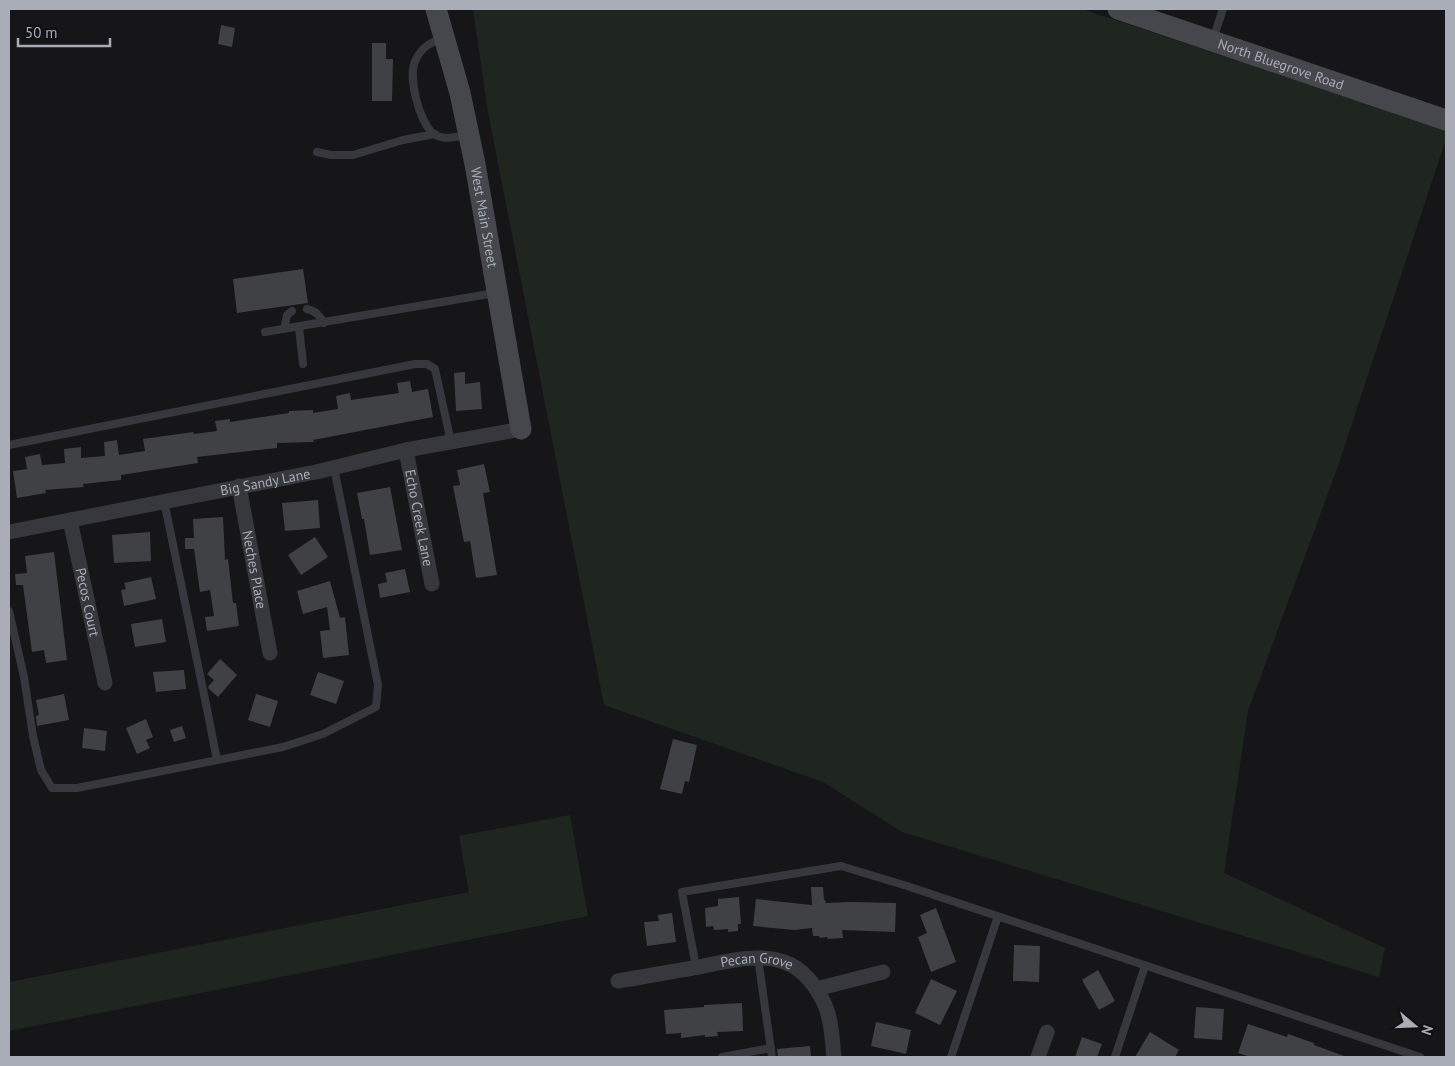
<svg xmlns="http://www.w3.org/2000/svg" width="1455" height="1066" font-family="'PT Sans',sans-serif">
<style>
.green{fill:#1e261f}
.building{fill:#404145}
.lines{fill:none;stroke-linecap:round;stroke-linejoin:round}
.lane{stroke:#37383d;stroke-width:8}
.street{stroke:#37383d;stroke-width:15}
.secondary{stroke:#45474d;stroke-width:21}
.labels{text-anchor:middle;stroke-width:5;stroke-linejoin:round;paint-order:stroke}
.street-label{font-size:14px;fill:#a8adb8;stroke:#111113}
</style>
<rect width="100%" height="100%" fill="#161618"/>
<path class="green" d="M473 9H1082L1446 130V139L1338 466 1248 711 1224 873 1385 948 1379 977 902 832 823 782 604 705 488 112Z
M570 815 588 916 9 1031V982L469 892 459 836Z"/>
<path class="building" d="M221 25 235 28 232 47 218 44Z
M372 43H386V59H393L392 101H372Z
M303 269 308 303 237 313 233 279Z
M465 372V384L480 382 482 409 456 411 454 373Z
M410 381 412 392 428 389 433 417 313 440 314 442 277 443V448L197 457 198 463 121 475V480L83 484 84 487 45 490 46 493 17 498 13 471 27 469 25 457 40 454 42 465 65 463 64 449 81 447V458L105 456 104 442 117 440 119 455 145 451 143 439 193 432 194 434 217 431 215 421 230 419V422L289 413V411L313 410V413L338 409 336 396 350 393 351 400 399 393 397 383Z
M484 464 490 492 483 493 497 575 476 578 470 541 464 542 453 486 460 485 457 470Z
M390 487 402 550 370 555 364 519H362L357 493Z
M318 500 320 528 285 531 282 503Z
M223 517 225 560 228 559 233 603H236L239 626 207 631 205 617 214 616 210 590 200 592 194 549H185V538H194L193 519Z
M150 532 151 561 114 563 112 535Z
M315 537 328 557 301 575 288 555Z
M54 552 67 660 46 663 44 650 32 652 23 585H16L15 574 27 573 25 556Z
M405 569 410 592 380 598 378 584 387 582 385 573Z
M151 577 156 599 124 606 121 590 126 589 124 583Z
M330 581 340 618 345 617 349 655 323 658 320 631 330 630 327 607 303 614 297 591Z
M162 619 166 642 135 647 131 624Z
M220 659 237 675 218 697 209 689 208 687 214 680 207 674Z
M184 670 186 689 156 692 153 672Z
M318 672 344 681 336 704 310 695Z
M64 694 69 720 37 726 36 716 39 715 36 700Z
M256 694 278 701 270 727 248 720Z
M146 719 153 737 146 740 150 748 137 754 126 728Z
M182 726 186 738 174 742 170 730Z
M84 728 107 731 105 751 82 748Z
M673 739 697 745 689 782 685 781 682 794 660 789Z
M811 887H823L824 900H825L826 903 851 902 896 903 895 932 842 930 843 938 828 939 827 937 820 938 819 936H813L812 928 794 930 753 926 756 899 812 905Z
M739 897 741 924H738V931L728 932V929L714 930 713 926 706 927 705 908 718 906V899Z
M936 908 956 962 931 972 918 937 927 933 920 915Z
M672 913 676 942 647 946 644 922 659 921 658 915Z
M1014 945 1040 946 1039 982 1013 981Z
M1098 970 1115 1001 1099 1010 1082 980Z
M931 979 957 991 940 1025 915 1013Z
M742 1003 743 1031 717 1032 718 1036 705 1037V1035L681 1038V1033L666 1034 664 1010 704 1007V1005Z
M1196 1007 1224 1009 1222 1040 1194 1038Z
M876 1022 911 1030 906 1054 871 1046Z
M1248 1024 1287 1037 1288 1034 1314 1043V1045L1344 1056 1343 1057H1251L1238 1053Z
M1150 1032 1179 1050 1175 1057H1135Z
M1082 1037 1102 1044 1097 1057H1075Z
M810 1046 811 1057H778L777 1049Z"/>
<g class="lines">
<path class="lane" d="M442 38C430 43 422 47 416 59 407 75 419 123 434 134 444 141 458 136 468 135
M1213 39 1223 9
M317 152 331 155H353L403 140 435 134
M307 309C316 311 319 315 324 323
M299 327 303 364
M284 329 287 315 292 311
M265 332 495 293
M9 445 415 364H427L435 369 451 442
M164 501 207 709 217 760
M9 611 24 677 33 736 41 770 52 788H77L283 747 323 734 376 707 378 685 334 468
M758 958 772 1057
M696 967 682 892 841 866 907 886 1420 1057
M722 1057 771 1048
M951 1057 998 916
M1115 1057 1145 966"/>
<g class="street">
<path id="s1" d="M406 450 432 584"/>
<path id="s2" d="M239 486 270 653"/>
<path id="s3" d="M70 520 105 683"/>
<path id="s4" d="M9 532 316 472 406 450 521 429"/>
<path id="s5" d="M618 981C643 977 668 972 693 968 720 963 757 952 784 962 803 968 817 987 825 1005 832 1021 832 1040 834 1057"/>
<path d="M816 989 883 972"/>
<path d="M1038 1057 1047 1032"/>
</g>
<g class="secondary">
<path id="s6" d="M436 9 460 93 475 164 521 429"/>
<path id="s7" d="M1118 9 1446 120"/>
</g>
</g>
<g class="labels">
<g class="street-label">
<text dy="5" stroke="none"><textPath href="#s7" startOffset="172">North Bluegrove Road</textPath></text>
<text dy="5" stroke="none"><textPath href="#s6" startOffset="214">West Main Street</textPath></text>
<text dy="5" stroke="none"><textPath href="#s4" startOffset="261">Big Sandy Lane</textPath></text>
<text dy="5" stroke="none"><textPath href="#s1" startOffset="69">Echo Creek Lane</textPath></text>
<text dy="5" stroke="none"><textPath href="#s2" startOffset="85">Neches Place</textPath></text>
<text dy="5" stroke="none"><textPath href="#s3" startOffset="84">Pecos Court</textPath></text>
<text dy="5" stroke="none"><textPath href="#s5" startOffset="141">Pecan Grove</textPath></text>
</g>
</g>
<rect width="1455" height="1066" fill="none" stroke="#a8adb8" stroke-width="20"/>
<g transform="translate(1415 1026) rotate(109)" stroke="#111113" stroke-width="4" paint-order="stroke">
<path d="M0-4L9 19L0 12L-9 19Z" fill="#a8adb8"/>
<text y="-8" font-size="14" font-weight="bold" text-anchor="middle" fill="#a8adb8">N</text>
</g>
<path d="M18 38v8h92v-8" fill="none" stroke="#a8adb8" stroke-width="2.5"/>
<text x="25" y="38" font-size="15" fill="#a8adb8" stroke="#111113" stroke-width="4" paint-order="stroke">50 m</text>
</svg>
